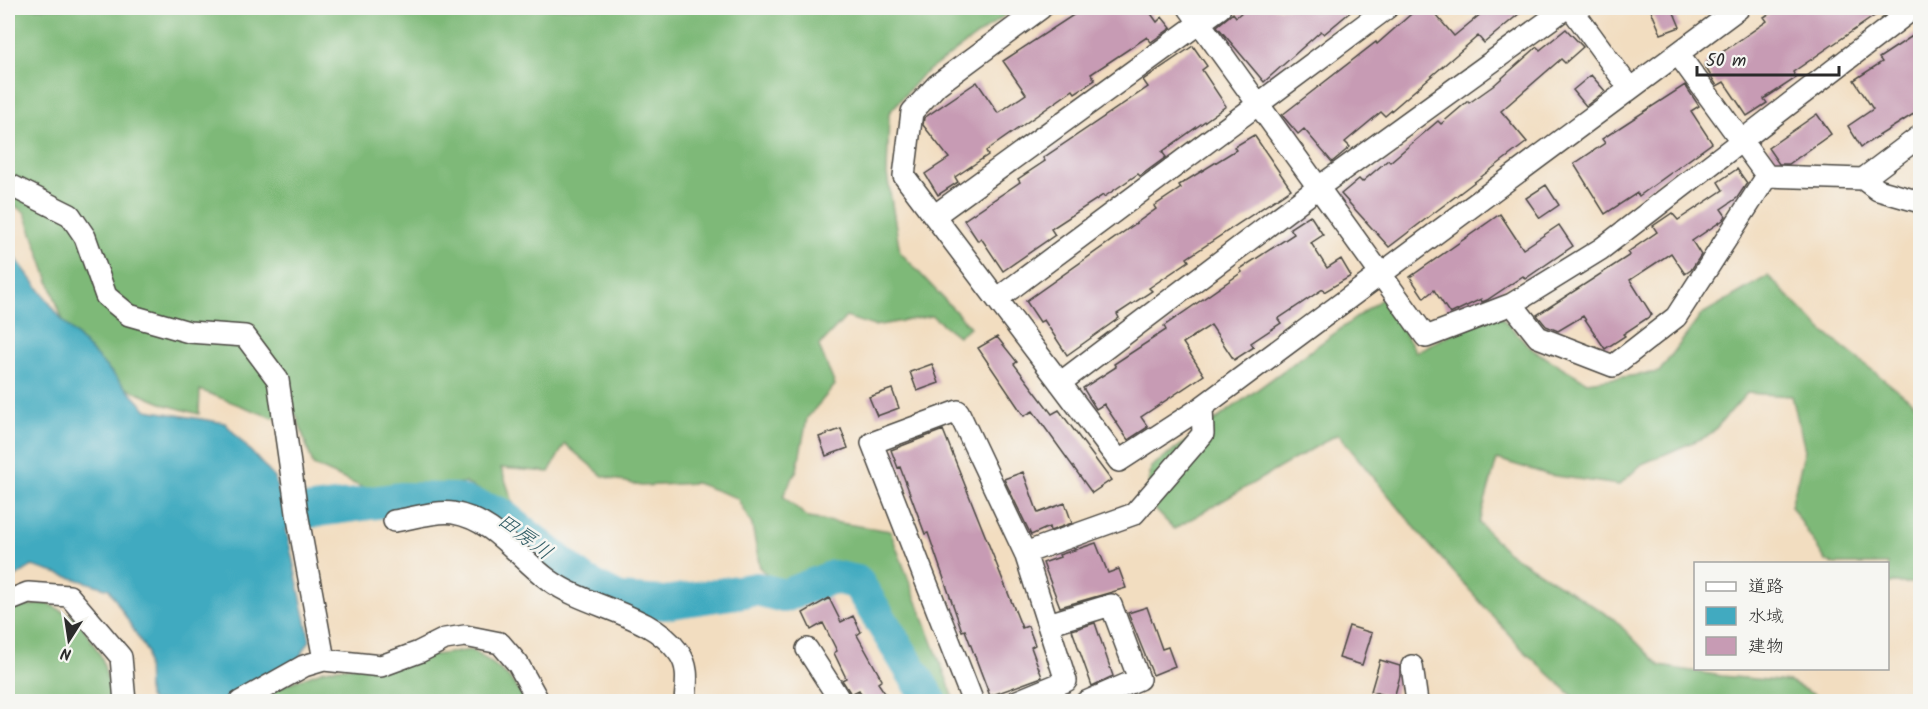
<svg xmlns="http://www.w3.org/2000/svg" width="1928" height="709" font-family="Kalam,'Klee One',sans-serif">
<style>
.forest{fill:#7eb978;stroke:#547252;stroke-width:1.5}
.water{fill:#41aac0;stroke:#366a76;stroke-width:1.5}
.lines{fill:none;stroke-linecap:round;stroke-linejoin:round}
.river{stroke:#41aac0;stroke-width:34}
.building{fill:#c79bb4}
.street-casing{stroke:#494641;stroke-width:24}
.street{stroke:#fff;stroke-width:21}
.labels{text-anchor:middle;stroke-width:5;stroke-linejoin:round;paint-order:stroke}
.water-label{font-size:21px;font-style:italic;fill:#345e67;stroke:#f6f6f2}
</style>
<rect width="100%" height="100%" fill="#f6f6f2"/>
<filter id="ink" filterUnits="userSpaceOnUse"><feTurbulence type="fractalNoise" baseFrequency=".0167" numOctaves="2"/><feDisplacementMap in="SourceGraphic" scale="12" xChannelSelector="R" yChannelSelector="G"/><feConvolveMatrix kernelMatrix="1 2 1 2 8 2 1 2 1" color-interpolation-filters="sRGB"/></filter>
<filter id="wash" filterUnits="userSpaceOnUse"><feTurbulence type="fractalNoise" baseFrequency=".008" numOctaves="4" result="noise"/><feDisplacementMap in="SourceGraphic" scale="24" xChannelSelector="R" yChannelSelector="G"/><feGaussianBlur stdDeviation="1.35" result="paint"/><feColorMatrix in="noise" values="0 0 0 0 0 0 0 0 0 0 0 0 0 0 0 0 0 1.4 0 .05"/><feComposite in="paint" operator="in"/></filter>
<g filter="url(#wash)">
<rect width="100%" height="100%" fill="#f2ddc0"/>
<path class="forest" d="M8 8H1015L921 76 889 113 887 174 900 252 970 327 958 336 932 316 874 326 846 317 819 346 835 385 807 418 797 470 783 496 808 518 890 531 955 701H921L859 581 839 567 776 584 760 568 752 525 737 498 696 483 641 486 603 476 565 444 549 472 501 468 515 508 465 483 368 490 313 465 296 414 273 418 200 390 199 414 166 405 124 387 63 321 25 213 8 201Z
M1768 276 1824 332 1920 408V583H1888V564H1833L1826 561 1791 506 1805 450 1792 396 1747 393 1710 435 1642 464 1619 485 1549 475 1497 459 1479 523 1507 552 1614 619 1660 666 1722 676 1790 682 1826 701H1578L1522 649 1426 541 1338 434 1174 529 1146 500 1151 467 1383 298 1416 352 1495 311 1533 350 1587 382 1659 372 1702 314Z
M47 603 79 620 102 658 113 701 8 702V609Z
M471 650C494 663 513 677 525 701L256 702 282 686 324 670Z"/>
<path class="water" d="M8 248 63 321 147 410 225 423 275 478 310 640 282 686 232 701H152L148 696 147 652 109 589 32 566 8 582Z"/>
<g class="lines">
<path class="river" d="M236 501 297 513 400 499 456 500 500 514 585 582 619 600 664 603 757 589 784 596 833 577 857 582 931 702"/>
</g>
<g id="blocks">
<path class="building" d="M1084 8H1147L1157 22 1162 17 1171 28 1151 42 1147 37 1091 74 1095 80 1075 93 1073 90 986 151 988 155 955 177 958 182 938 195 925 174 949 158 923 125 924 118 977 82 998 113 1026 94 1003 61Z
M1247 8H1355L1324 34 1321 31 1264 82 1217 26 1233 13 1236 17Z
M1418 8H1430L1454 36 1488 8H1526L1484 43 1478 36 1385 116 1381 112 1345 142 1350 147 1332 162 1304 129 1298 134 1282 115 1376 42 1377 44Z
M1650 8H1672L1680 27 1661 34Z
M1778 8H1886L1793 72 1796 78 1764 99 1767 103 1747 116 1724 82 1717 86 1704 65 1767 21 1764 17Z
M1566 29 1583 47 1565 63 1561 59 1501 111 1527 142 1389 247 1341 194 1359 179 1362 182 1388 160 1390 162 1438 121 1441 124 1468 101 1469 103 1493 86 1537 47 1540 50Z
M1920 31V110L1861 147 1848 126 1873 109 1854 80 1882 62 1879 58Z
M1193 46 1207 66 1202 70 1226 106 1162 152 1166 157 1140 176 1138 174 1104 197 1103 195 1051 229 1055 235 1003 271 981 238 978 241 964 220 1020 182 1018 179 1045 161 1043 158 1148 87 1143 80Z
M1591 75 1605 91 1586 106 1573 90Z
M1685 85 1699 106 1691 111 1712 143 1639 196 1637 193 1605 214 1574 164 1605 143 1602 139Z
M1817 114 1831 134 1789 164H1779L1768 148Z
M1254 135 1291 189 1187 258 1189 261 1149 288 1152 291 1117 314 1119 318 1067 355 1044 320 1040 322 1026 301 1156 209 1154 206 1181 188 1179 185 1236 150 1234 147Z
M1737 169 1747 183 1737 198 1721 209 1726 216 1723 220 1692 241 1701 255 1691 270 1685 274 1671 253 1630 280 1652 315 1623 334 1625 336 1605 349 1583 316 1558 331 1546 326 1537 315 1630 255 1628 252 1657 232 1653 226 1672 213 1678 220 1723 190 1718 182Z
M1546 185 1559 205 1540 218 1526 198Z
M1500 214 1523 249 1559 225 1573 246 1525 279 1523 276 1487 300 1482 302 1481 299 1450 314 1434 290 1424 298 1410 277Z
M1310 215 1323 235 1311 243 1327 268 1341 259 1351 276 1324 292 1323 289 1278 319 1281 323 1251 343 1254 347 1234 360 1211 325 1183 343 1204 375 1141 417 1148 427 1128 440 1104 404 1096 409 1083 388 1116 367 1114 364 1166 330 1164 326 1242 272 1240 269 1294 234 1290 228Z
M997 337 1017 362 1014 364 1052 414 1059 410 1111 480 1092 493 1033 411 1024 416 978 348Z
M932 364 939 383 917 391 910 372Z
M892 389 899 408 877 416 869 397Z
M841 429 848 448 826 456 819 437Z
M943 430 1022 628 1028 626 1035 645 1031 647 1042 677 990 696 965 630 962 631 928 533 925 534 900 467 898 468 891 450Z
M1023 472 1038 513 1065 503 1072 523 1050 531 1049 527 1031 535 1004 479Z
M1096 543 1108 573 1119 569 1126 588 1060 607 1043 563 1060 557 1059 555Z
M829 598 841 622 853 616 861 632 857 635 882 680 878 683 891 702H866L859 690 851 694 842 680 846 678 834 653 837 651 823 623 811 630 803 613Z
M1147 607 1162 649 1168 647 1175 666 1153 675 1128 613Z
M1095 623 1113 676 1092 686 1072 630Z
M1349 626 1372 633 1362 665 1339 658Z
M1380 660 1400 666V676L1394 698 1371 691Z"/>
</g>
</g>
<g filter="url(#ink)">
<use href="#blocks" fill-opacity="0" stroke="#494641" stroke-width="1.5"/>
<g class="lines">
<defs>
<path id="street" d="M1041 8 937 85 912 112 904 176 1119 461 1202 407 1739 8
M1189 8 1426 337 1512 304 1538 337 1613 366 1676 317 1767 176
M1571 8 1630 89
M1678 54 1767 176
M1767 176 1863 179 1878 190 1920 202
M1863 179 1920 136
M8 184 70 215 85 237 106 296 129 315 189 332 245 336 278 380 297 513 324 660
M934 216 1220 8
M997 299 1387 8
M1512 304 1601 249 1914 8
M1060 383 1319 187 1566 8
M394 521C409 519 438 510 453 513 495 520 517 557 549 580 589 609 649 612 679 653 690 668 686 684 685 702
M1025 553 1134 514 1203 434 1202 407
M8 601 28 593 69 596 121 657 125 702
M1048 624 1111 605 1139 679 1086 702
M807 649 841 702
M1412 666 1417 702
M240 702 304 666 324 660 381 666 419 652 445 639 465 636 500 643 518 664 539 702
M973 702 872 443 958 411 1025 553 1066 681 1015 702"/>
</defs>
<use href="#street" class="street-casing"/>
<use href="#street" class="street"/>
</g>
</g>
<g class="labels">
<g class="water-label">
<text transform="translate(525 536) rotate(37)" y="7">田房川</text>
</g>
</g>
<rect width="1928" height="709" fill="none" stroke="#f6f6f2" stroke-width="30"/>
<rect x="1694" y="562" width="195" height="108" fill="#f6f6f2" stroke="#a5a5a2" stroke-width="1.5"/>
<rect x="1706" y="582" width="30" height="9" fill="#ffffff" stroke="#a5a5a2" stroke-width="1.5"/>
<text x="1748" y="592" font-size="18" fill="#2b2b2b">道路</text>
<rect x="1706" y="607" width="30" height="18" fill="#41aac0" stroke="#a5a5a2" stroke-width="1.5"/>
<text x="1748" y="622" font-size="18" fill="#2b2b2b">水域</text>
<rect x="1706" y="637" width="30" height="18" fill="#c79bb4" stroke="#a5a5a2" stroke-width="1.5"/>
<text x="1748" y="652" font-size="18" fill="#2b2b2b">建物</text>
<g transform="translate(69 640) rotate(192)" stroke="#f6f6f2" stroke-width="4.5" paint-order="stroke">
<path d="M0-4.5L10 22L0 15L-10 22Z" fill="#2b2b2b"/>
<text y="-9" font-size="16" font-weight="bold" text-anchor="middle" fill="#2b2b2b">N</text>
</g>
<path d="M1697 66v9h142v-9" fill="none" stroke="#2b2b2b" stroke-width="3"/>
<text x="1706" y="66" font-size="18" fill="#2b2b2b" stroke="#f6f6f2" stroke-width="4.5" paint-order="stroke">50 m</text>
</svg>
